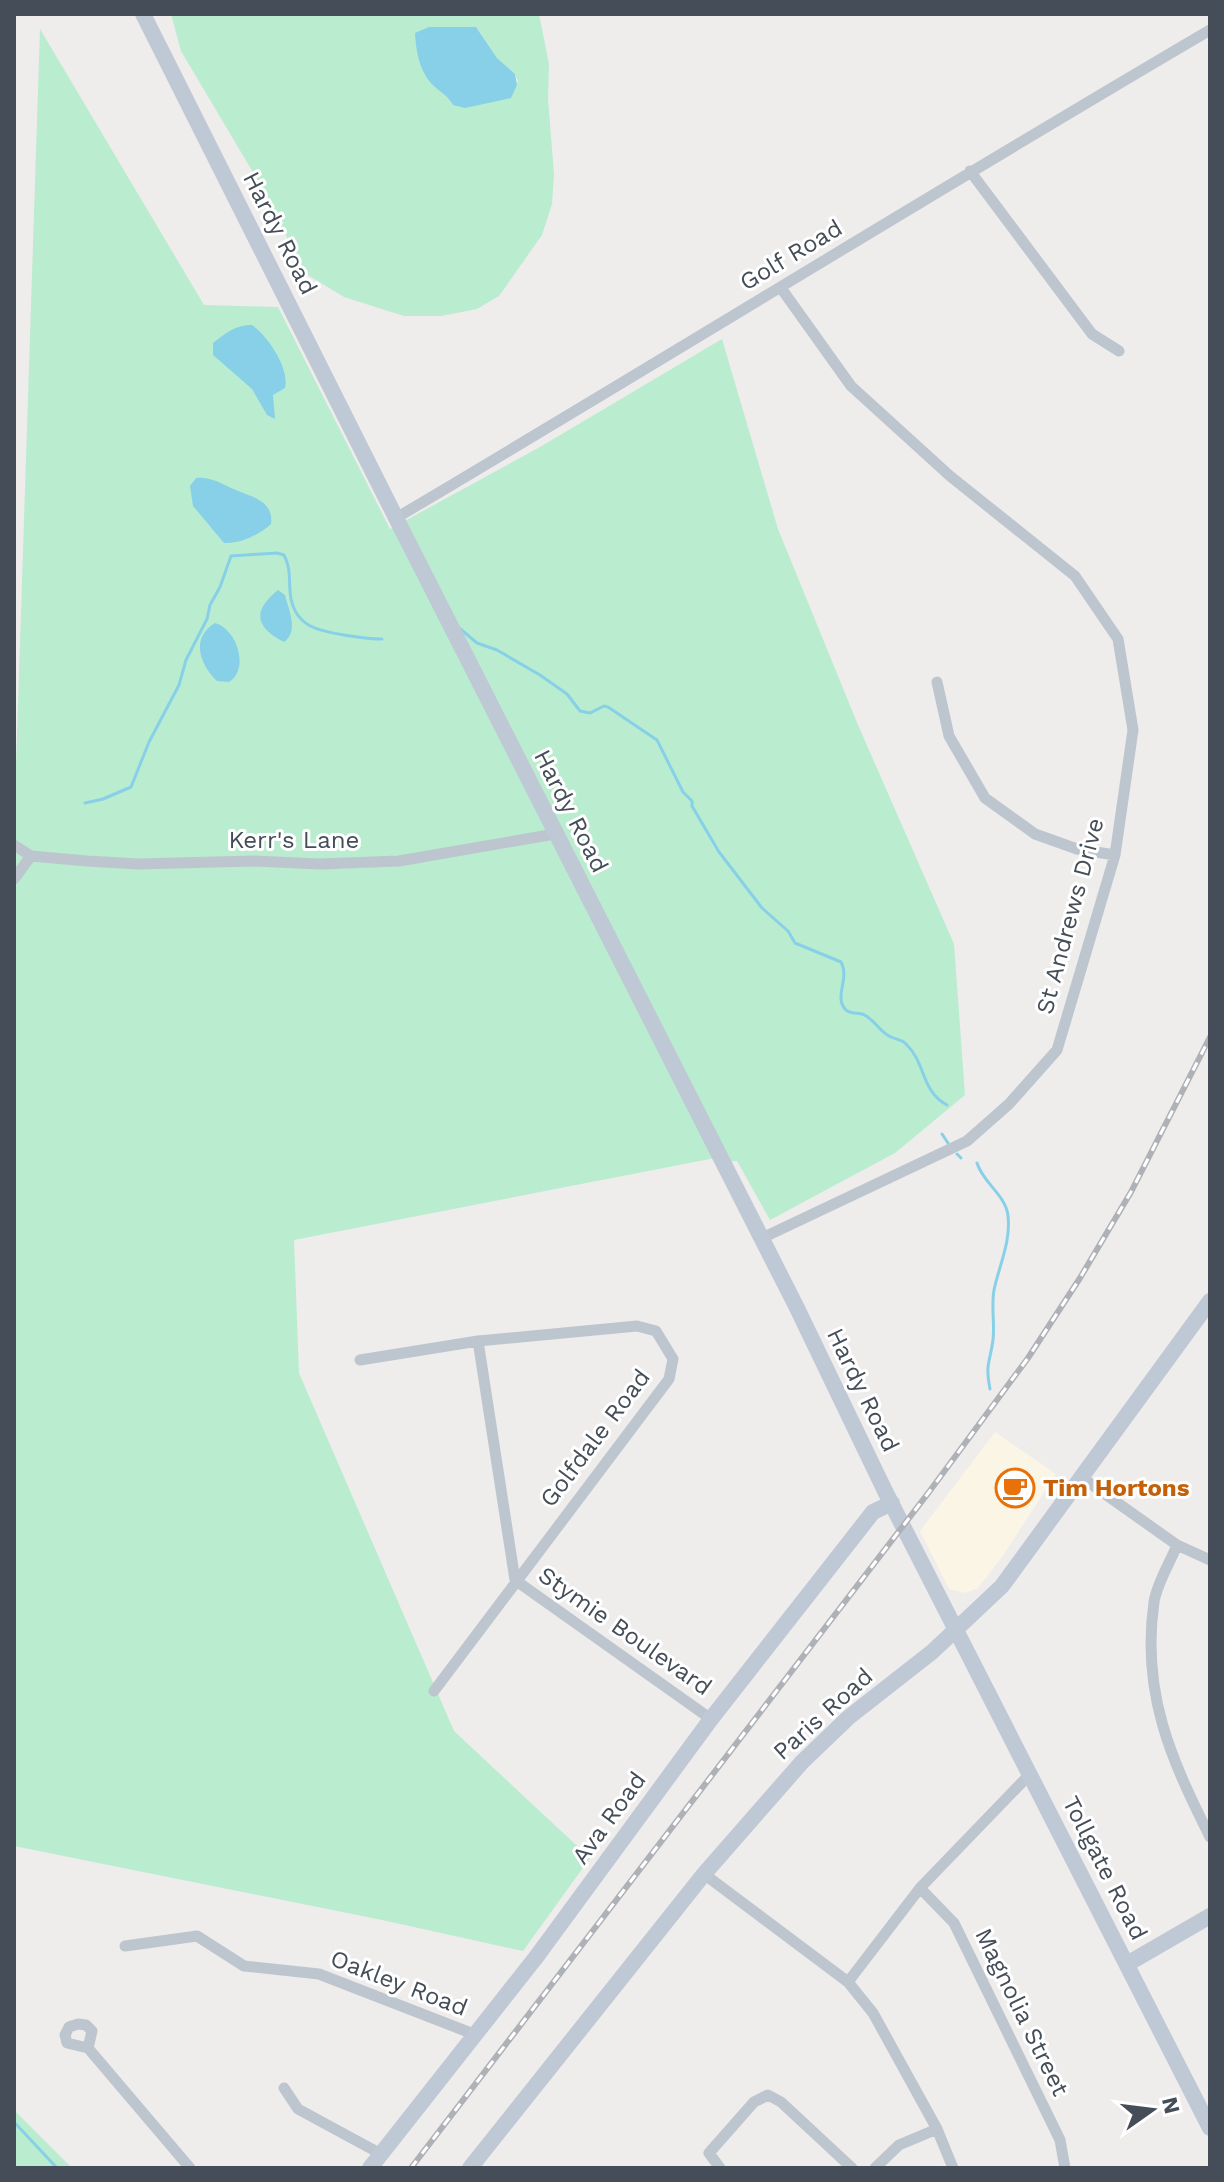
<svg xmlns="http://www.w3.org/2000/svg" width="1224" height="2182" font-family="'Work Sans',sans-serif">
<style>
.commercial{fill:#faf5e4}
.green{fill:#baecd0;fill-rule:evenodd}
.water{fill:#88d0e8}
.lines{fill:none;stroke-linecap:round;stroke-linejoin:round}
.stream{stroke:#88d0e8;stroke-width:3}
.street{stroke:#bdc6ce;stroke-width:11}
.secondary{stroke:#bfc8d5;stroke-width:16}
.rail-casing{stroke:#aeb1b6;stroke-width:6}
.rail{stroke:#fff;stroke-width:3;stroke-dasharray:9;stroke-linecap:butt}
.labels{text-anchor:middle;stroke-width:6;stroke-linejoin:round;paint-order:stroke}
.street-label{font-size:24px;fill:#454e58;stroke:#fff}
.food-label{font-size:24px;font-weight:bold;fill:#c56008;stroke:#fff;text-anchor:start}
</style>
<rect width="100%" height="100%" fill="#efecec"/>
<path class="commercial" d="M995 1432 1056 1474 1002 1557 978 1588 965 1593 949 1589 920 1531Z"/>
<path class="green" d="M171 14H539L549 64 548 99 554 174 552 204 542 235 499 296 477 309 441 316H404L344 297 306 274 251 169 181 51ZM476 27 497 58 515 74 518 81 510 98 453 105 448 96Z
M40 29 204 305 278 307 390 529 540 447 722 339 778 529 858 725 954 944 965 1095 895 1153 770 1220 737 1161 716 1162 715 1158 294 1240 299 1373 454 1731 590 1858 523 1951 382 1920 14 1846V827Z
M14 2110 72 2168H14Z"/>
<path class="water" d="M429 27H476L497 58 515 74 517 85 511 98 465 108 453 105C448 96 443 94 435 87 420 74 416 52 415 33Z
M252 325C268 336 290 369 285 388L273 395 275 419 267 415 252 389 213 355V343C226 333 235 325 252 325Z
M196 478C209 477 216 481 227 486 243 495 275 498 271 524 259 535 240 544 224 543L193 506 190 486Z
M278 590 285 595C289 611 299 631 284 642 255 627 252 611 278 590Z
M215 623C237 629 250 669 229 682L217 681C200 665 190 638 215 623Z"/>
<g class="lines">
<path class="stream" d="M458 627 477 643 497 650 540 675 567 694 580 711 590 713 604 706 608 707 657 740 683 792 692 801V806L719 852 762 908 788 931 795 943 841 962C850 978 834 996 845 1009 850 1015 857 1012 862 1014 874 1018 879 1032 891 1037 897 1040 902 1039 907 1045 926 1064 921 1091 947 1105
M85 803 103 799 131 787 149 742 179 685 186 660 207 619 210 605 220 587 231 556 277 553 284 555C292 570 288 583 291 599 297 627 319 631 344 635 357 637 369 639 382 639
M942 1134 948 1143
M957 1154 961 1158
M977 1163C983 1183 1006 1195 1008 1216 1011 1242 999 1266 994 1290 991 1307 995 1324 993 1340 990 1363 985 1363 990 1389
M14 2122 57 2168"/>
<path class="street" d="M970 171 1092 334 1119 351
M396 518C668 357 937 190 1210 30
M937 682 949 736 985 798 1035 834 1077 849 1115 855
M14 845 31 856 87 861 138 864 253 861 320 864 399 861 555 834
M14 879 31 856
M760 1239 967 1141 1009 1104 1057 1050 1115 855 1133 730 1118 639 1075 576 950 476 851 386 781 288
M478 1341 515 1580 711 1719
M360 1360 478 1341 637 1326 656 1331 673 1359 669 1379 434 1691
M1081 1477 1177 1545 1210 1560
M1177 1545C1170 1563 1157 1583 1154 1602 1141 1693 1171 1759 1210 1837
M704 1874 848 1982 873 2013 937 2129 953 2168
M920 1888 954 1923 1060 2140 1065 2168
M125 1946 197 1936 244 1966 319 1974 476 2035
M848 1982 920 1888 1030 1774
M88 2048 92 2031 86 2025 78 2024 69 2027 65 2035 67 2043 88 2048 190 2168
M284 2088 298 2109 381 2154
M720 2168 709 2153 754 2102 768 2095 781 2102 852 2168
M875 2168 899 2145 937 2129"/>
<path class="secondary" d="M143 14 396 518 797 1308 885 1491 1210 2128
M1127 1964 1210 1916
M370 2168 537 1956 711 1719 873 1512 892 1503
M470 2168 704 1874 802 1762 849 1717 932 1652 1002 1586 1210 1301"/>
<defs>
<path id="rail" d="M411 2168 929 1492 1028 1358 1080 1278 1131 1192 1210 1037"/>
</defs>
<use href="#rail" class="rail-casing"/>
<use href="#rail" class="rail"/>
</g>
<defs>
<symbol id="cafe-ring" viewBox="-11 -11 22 22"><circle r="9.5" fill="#fff" stroke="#e8710a" stroke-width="1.5"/><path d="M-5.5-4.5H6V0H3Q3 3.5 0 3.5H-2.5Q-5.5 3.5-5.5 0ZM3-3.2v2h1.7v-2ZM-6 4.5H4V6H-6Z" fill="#e8710a"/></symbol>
</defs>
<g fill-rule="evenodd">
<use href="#cafe-ring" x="993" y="1466" width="44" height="44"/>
</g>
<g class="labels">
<g class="street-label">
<text transform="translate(280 233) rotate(63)" y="8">Hardy Road</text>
<text transform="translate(791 255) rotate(-31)" y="8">Golf Road</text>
<text transform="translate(571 811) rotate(63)" y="8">Hardy Road</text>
<text x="294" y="848">Kerr's Lane</text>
<text transform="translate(1070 916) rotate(-75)" y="8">St Andrews Drive</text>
<text transform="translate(863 1390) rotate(64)" y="8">Hardy Road</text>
<text transform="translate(595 1438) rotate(-53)" y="8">Golfdale Road</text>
<text transform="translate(625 1631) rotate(35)" y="8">Stymie Boulevard</text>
<text transform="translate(823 1714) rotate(-42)" y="8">Paris Road</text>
<text transform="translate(609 1818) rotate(-54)" y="8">Ava Road</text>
<text transform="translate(1105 1868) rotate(63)" y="8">Tollgate Road</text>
<text transform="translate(399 1983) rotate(21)" y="8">Oakley Road</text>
<text transform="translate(1022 2012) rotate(64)" y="8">Magnolia Street</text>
</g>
<g class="food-label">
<text x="1043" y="1496">Tim Hortons</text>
</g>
</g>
<rect width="1224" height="2182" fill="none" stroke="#454e58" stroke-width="32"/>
<g transform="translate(1152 2110) rotate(76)" stroke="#ffffff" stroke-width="6" paint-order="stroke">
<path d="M0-6L14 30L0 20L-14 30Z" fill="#454e58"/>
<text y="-12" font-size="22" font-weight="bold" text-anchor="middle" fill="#454e58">N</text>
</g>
</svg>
